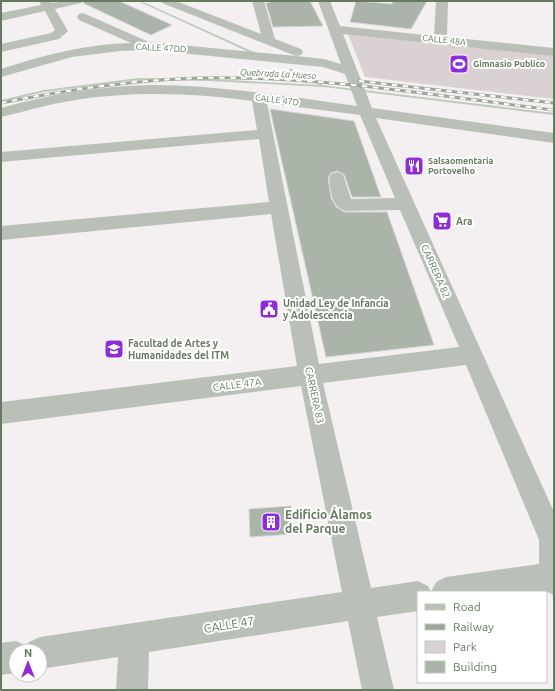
<svg xmlns="http://www.w3.org/2000/svg" width="555" height="691" font-family="Ubuntu,sans-serif">
<style>
.green{fill:#dad2d2}
.lines{fill:none;stroke-linecap:round;stroke-linejoin:round}
.stream{fill:#bfc8ba;fill-rule:evenodd}
.building{fill:#abb4a8;stroke:#d5d3d4}
.minor{fill:#bac0b8;fill-rule:evenodd}
.rail-casing{stroke:#9ba598;stroke-width:3}
.rail{stroke:#fff;stroke-width:2;stroke-dasharray:5.5;stroke-linecap:butt}
.labels{text-anchor:middle;stroke-width:4;stroke-linejoin:round;paint-order:stroke}
.far-street-label{font-size:9px;fill:#667a60;stroke:#fff}
.far-poi-label{font-size:9px;font-weight:bold;fill:#667a60;stroke:#fff;text-anchor:start}
.far-water-label{font-size:9px;font-style:italic;fill:#66765b;stroke:#fff}
.poi-label{font-size:10px;font-weight:bold;fill:#667a60;stroke:#fff;text-anchor:start}
.street-label{font-size:10px;fill:#667a60;stroke:#fff}
.near-poi-label{font-size:12px;font-weight:bold;fill:#667a60;stroke:#fff;text-anchor:start}
.near-street-label{font-size:12px;fill:#667a60;stroke:#fff}
</style>
<rect width="100%" height="100%" fill="#f4f0f2"/>
<path class="green" d="M348 34 554 55V99L365 77Z"/>
<g class="lines">
<path class="stream" d="M138 1H141L256 53 253 54Z
M290 69H292L322 83V85L554 113V115L324 87 210 81 138 80 44 92 1 102V100L44 90 138 78 210 79 320 85 290 71Z"/>
</g>
<path class="building" d="M84 1H119L172 25 151 35 83 3Z
M270 1H310L323 26 273 27 266 3 270 2Z
M356 1 392 4 393 1H427L411 29 350 22Z
M270 109 354 121 381 197H352L344 174 337 171 331 173 328 177 331 198 336 207 344 212H387L434 345 326 357Z
M291 506 293 534 250 537 249 509Z"/>
<g class="lines">
<path class="minor" d="M39 1H51L52 3 60 1H83L81 3 55 9 68 31 59 39 1 52V44L51 33 55 30 45 11 1 21V13L41 5Z
M160 1H176L261 34 252 1H264L275 39 301 49 303 52 301 55 296 56 324 59 341 64 318 1H330L340 26 434 36 436 1H448L447 37 554 48V56L343 34 372 108 554 133V143L376 118 554 512V595L547 592H431L436 582 446 577 539 564V540L466 365 323 383 371 588 418 581 428 586 431 592H418V611L377 617 394 690H362L348 621 149 652 148 690H116L118 657 40 669V651H16V673L1 675V643L16 641 27 646 29 642 40 637 342 592 301 386 1 424V402L297 366 271 214 1 240V226L269 202 259 139 1 162V152L257 130 252 101C193 93 134 91 75 100 50 104 26 111 1 117V108C50 94 100 86 151 85 220 85 289 97 357 106L345 74 323 67 149 50 120 51 72 57 1 77V69C43 55 86 44 131 43L79 20 77 17 79 14 83 13 149 42 296 56 162 3ZM267 103 360 115 395 198 351 199 343 174 337 172 331 174 329 178C331 191 331 207 345 211L400 210 459 347 319 364Z"/>
<defs>
<path id="rail" d="M359 81 554 103
M1 103C66 90 132 80 199 78 318 75 436 96 554 110"/>
</defs>
<use href="#rail" class="rail-casing"/>
<use href="#rail" class="rail"/>
</g>
<defs>
<symbol id="stadium-square" viewBox="-11 -11 22 22"><rect x="-9" y="-9" width="18" height="18" rx="4" fill="#8e2cd8" stroke="#fff"/><path d="M0-5a6.5 5 0 1 0 0 10a6.5 5 0 1 0 0-10ZM-3.5-1.8h7v3.6h-7Z" fill="#fff"/></symbol>
<symbol id="restaurant-square" viewBox="-11 -11 22 22"><rect x="-9" y="-9" width="18" height="18" rx="4" fill="#8e2cd8" stroke="#fff"/><path d="M-5-6h1v4h1v-4h1v4h1v-4h1v5L-1.5 .5V6h-2V.5L-5-1ZM5-6V6H3V1.5H1.5Q1.5-4 5-6Z" fill="#fff"/></symbol>
<symbol id="supermarket-square" viewBox="-11 -11 22 22"><rect x="-9" y="-9" width="18" height="18" rx="4" fill="#8e2cd8" stroke="#fff"/><path d="M-6-5.5h2.5l.6 2H6L4.5 2H-2.5L-4.4-4H-6ZM-1.5 3.2a1.3 1.3 0 1 0 .1 0ZM3 3.2a1.3 1.3 0 1 0 .1 0Z" fill="#fff"/></symbol>
<symbol id="civic-square" viewBox="-11 -11 22 22"><rect x="-9" y="-9" width="18" height="18" rx="4" fill="#8e2cd8" stroke="#fff"/><path d="M-.6-6.5H3V-4.5H.6V-3L4-1V1h2V6H-6V1h2V-1L-.6-3ZM-1.2 2.5V6h2.4V2.5Z" fill="#fff"/></symbol>
<symbol id="university-square" viewBox="-11 -11 22 22"><rect x="-9" y="-9" width="18" height="18" rx="4" fill="#8e2cd8" stroke="#fff"/><path d="M0-5L7-2L0 1L-7-2ZM-4 1L0 2.5L4 1V4Q0 6-4 4Z" fill="#fff"/></symbol>
<symbol id="building-square" viewBox="-11 -11 22 22"><rect x="-9" y="-9" width="18" height="18" rx="4" fill="#8e2cd8" stroke="#fff"/><path d="M-4-6H4V6H1V3H-1V6H-4ZM-2.5-4.3h1.7v1.8h-1.7ZM.8-4.3h1.7v1.8H.8ZM-2.5-1h1.7V.8h-1.7ZM.8-1h1.7V.8H.8Z" fill="#fff"/></symbol>
</defs>
<g fill-rule="evenodd">
<use href="#stadium-square" x="448" y="53" width="22" height="22"/>
<use href="#restaurant-square" x="403" y="155" width="22" height="22"/>
<use href="#supermarket-square" x="431" y="210" width="22" height="22"/>
<use href="#civic-square" x="258" y="298" width="22" height="22"/>
<use href="#university-square" x="103" y="338" width="22" height="22"/>
<use href="#building-square" x="260" y="511" width="22" height="22"/>
</g>
<g class="labels">
<g class="far-street-label">
<text transform="translate(444 40) rotate(6)" y="3">CALLE 48A</text>
<text transform="translate(161 48) rotate(3)" y="3">CALLE 47DD</text>
<text transform="translate(277 100) rotate(7)" y="3">CALLE 47D</text>
</g>
<g class="far-poi-label">
<text x="473" y="67">Gimnasio Publico</text>
<text x="428" y="164">Salsaomentaria<tspan x="428" dy="10">Portovelho</tspan></text>
</g>
<g class="far-water-label">
<text transform="translate(278 74) rotate(3)" y="3">Quebrada La Hueso</text>
</g>
<g class="poi-label">
<text x="456" y="225">Ara</text>
<text x="283" y="307">Unidad Ley de Infancia<tspan x="283" dy="12">y Adolescencia</tspan></text>
<text x="128" y="347">Facultad de Artes y<tspan x="128" dy="12">Humanidades del ITM</tspan></text>
</g>
<g class="street-label">
<text transform="translate(436 271) rotate(66)" y="4">CARRERA 82</text>
<text transform="translate(237 384) rotate(-7)" y="4">CALLE 47A</text>
<text transform="translate(315 395) rotate(78)" y="4">CARRERA 83</text>
</g>
<g class="near-poi-label">
<text x="285" y="519">Edificio Álamos<tspan x="285" dy="14">del Parque</tspan></text>
</g>
<g class="near-street-label">
<text transform="translate(229 625) rotate(-9)" y="4">CALLE 47</text>
</g>
</g>
<rect width="555" height="691" fill="none" stroke="#667a60" stroke-width="4"/>
<rect x="417" y="591" width="130" height="92" fill="#ffffff" stroke="#c2cabf"/>
<rect x="425" y="604" width="20" height="6" fill="#bac0b8" stroke="#c2cabf"/>
<text x="453" y="611" font-size="12" fill="#667a60">Road</text>
<rect x="425" y="624" width="20" height="6" fill="#9ba598" stroke="#c2cabf"/>
<text x="453" y="631" font-size="12" fill="#667a60">Railway</text>
<rect x="425" y="641" width="20" height="12" fill="#dad2d2" stroke="#c2cabf"/>
<text x="453" y="651" font-size="12" fill="#667a60">Park</text>
<rect x="425" y="661" width="20" height="12" fill="#abb4a8" stroke="#c2cabf"/>
<text x="453" y="671" font-size="12" fill="#667a60">Building</text>
<g transform="translate(28 663)"><circle r="19" fill="#ffffff" stroke="#c2cabf"/>
<path d="M0-3L7 15L0 10L-7 15Z" fill="#8e2cd8"/>
<text y="-6" font-size="11" font-weight="bold" text-anchor="middle" fill="#667a60">N</text>
</g>
</svg>
